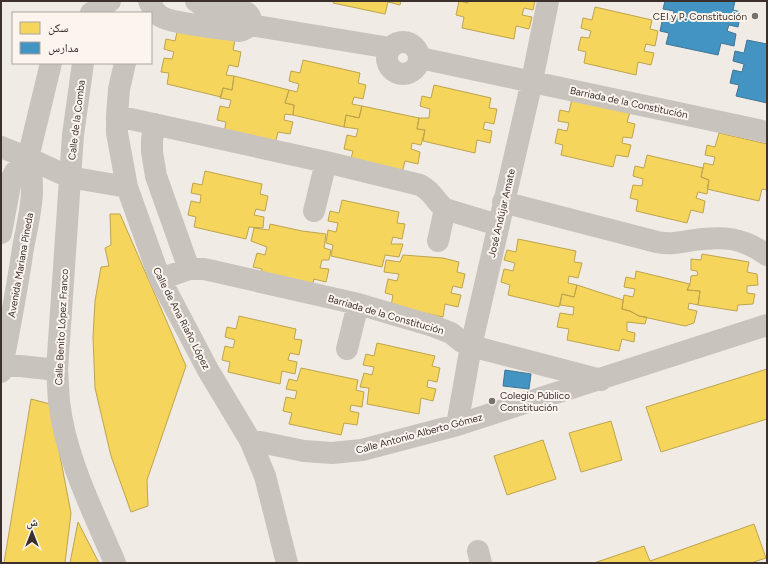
<svg xmlns="http://www.w3.org/2000/svg" width="768" height="564" font-family="Figtree,'Noto Naskh Arabic',sans-serif">
<style>
.homes{fill:#f6d55c;stroke:#bea44d}
.schools{fill:#4393c3;stroke:#417595}
.lines{fill:none;stroke-linecap:round;stroke-linejoin:round}
.minor{stroke:#c9c3be;stroke-width:22}
.poi-dot{fill:#7a716c;stroke:#fbf5ee;stroke-width:1.5}
.labels{text-anchor:middle;stroke-width:4;stroke-linejoin:round;paint-order:stroke}
.poi-label{font-size:10px;fill:#3b302b;stroke:#fbf5ee;text-anchor:end}
.street-label{font-size:10px;fill:#3b302b;stroke:#fbf5ee}
</style>
<rect width="100%" height="100%" fill="#f0ebe5"/>
<path class="homes" d="M334 1H401L400 5 388 2 385 14 333 3Z
M459 1 468 3V1H535L533 10 524 8 522 15 532 17 529 29 516 26 514 39 462 28 464 17 456 15Z
M595 7 652 20 650 29 658 31 655 46 646 44 644 51 654 53 651 65 638 62 636 75 584 63 586 52 578 50 581 37 589 38 591 31 581 28 583 18 592 20Z
M178 28 235 40 233 50 241 52 238 67 229 65 226 75 234 76 232 90 223 88 221 97 167 84 169 73 161 72 164 58 172 59 174 52 164 49 166 39 175 41Z
M303 60 360 73 358 83 366 85 363 99 354 97 352 104 362 106 359 118 346 115 344 127 293 115 294 105 285 103 289 90 297 92 299 84 289 81 291 71 300 73Z
M234 76 289 90 285 103 294 105 293 115 285 114 284 120 293 122 290 134 278 132 275 144 224 133 226 122 217 120 220 106 229 108 231 100 220 98 223 88 232 90Z
M434 85 491 98 489 108 497 109 494 124 485 122 483 129 492 131 490 143 477 140 475 153 423 141 425 130 417 129 419 118H429L430 109 420 106 422 96 431 98Z
M572 99 630 112 627 122 635 124 632 138 623 137 622 143 631 145 628 157 616 155 613 167 561 155 563 145 555 143 558 129 567 131 569 123 558 121 560 110 569 112Z
M362 106 419 118 417 129 425 130 421 145 412 143 411 149 420 152 418 164 405 161 402 173 350 162 353 151 344 149 347 135 356 137 358 129 344 127 346 115 359 118Z
M719 133 767 144V190L762 189 759 201 707 189 709 180 701 177 703 168 704 163 713 165 715 157 705 155 707 145 715 147Z
M647 155 703 168 701 177 709 180 707 194 698 192 696 198 705 201 703 213 691 210 687 223 636 211 638 200 630 198 633 185 642 186 643 179 633 176 635 166 644 168Z
M205 171 262 184 260 194 268 196 265 211 256 209 254 215 264 217 263 228 249 227 246 239 194 227 196 217 188 215 191 201 200 203 201 195 191 193 193 183 202 185Z
M342 200 399 212 397 223 405 224 402 239 393 237 391 244H403L399 257 385 255 382 267 331 256 333 245 326 243 328 230 336 232 338 223 328 221 330 211 339 213Z
M110 214H120L186 366 147 480 148 506 131 512 111 456 95 388 93 337 95 301 101 267 109 266 105 248 111 245Z
M270 224 302 231 326 234 324 248 331 250 329 260H322L320 268 329 269 326 282 314 279 311 291 260 280 262 269 253 267 257 253 265 255 267 247 251 241 254 228 269 230Z
M518 239 576 251 574 262 582 263 578 278 569 276 568 283 577 285 574 297 562 294 559 307 508 295 510 285 501 282 504 269 513 271 515 263 504 260 507 250 516 252Z
M702 254 749 262 747 272 757 274 758 285 747 286V293L755 294 753 304 738 305 737 311 698 305 700 291 687 290 690 284 691 276 698 275 697 271 691 270V259L701 260Z
M403 255 443 258 459 262 457 272 465 274 462 288 453 286 451 293 461 295 458 307 445 304 443 317 391 306 393 295 385 293 388 279 397 281 399 274 384 272 386 260 400 262Z
M636 271 690 284 687 290 700 291 698 305 689 303 688 309 697 311 694 323 685 326 639 316 630 311 622 309 624 295 633 297 635 289 624 287 626 277 635 279Z
M577 285 623 300 622 309 630 311 639 316 647 317 645 324 627 322V331L635 333 634 342 622 339 619 351 567 340 569 329 557 327 560 313 573 315 574 307 560 305 562 294 574 297Z
M239 316 296 329 294 339 302 340 299 355 290 353 288 360 297 362 295 374 282 371 280 384 228 372 230 362 222 360 225 346 233 348 235 340 225 337 227 327 236 329Z
M377 343 435 356 432 366 440 368 437 382 428 380 427 387 436 389 433 401 421 398 419 414 367 404 369 388 360 387 364 373 372 375 374 367 363 365 366 354 374 356Z
M301 368 358 380 356 390 364 392 362 407 351 405 350 411 359 413 357 425 344 423 341 435 289 424 292 413 283 411 286 397 295 399 297 391 286 389 289 379 297 381Z
M767 369V419L661 452 646 407Z
M31 399 50 404 71 513 65 563H4Z
M611 421 622 460 581 472 569 433Z
M543 440 556 479 507 495 494 456Z
M78 522 99 563H70Z
M754 524 766 558 751 563H594L644 546 650 561Z"/>
<path class="schools" d="M665 1H735L733 10 741 12 738 27 729 25 727 31 736 34 734 46 721 43 718 55 666 44 669 33 660 31 663 17 672 19 674 11 663 9Z
M747 40 767 44V103L736 96 739 85 730 83 733 70 742 72 744 64 733 61 735 51 744 53Z
M505 370 531 374 529 389 503 386Z"/>
<g class="lines">
<path class="minor" d="M149 1C152 7 154 12 160 16 172 24 221 28 239 31 251 28 256 18 244 11L202 5 196 1
M91 13 110 1
M250 25 390 48
M387 58a16 16 0 1 1 32 0a16 16 0 1 1-32 0Z
M420 58 767 132
M83 63 73 135 57 370C58 380 58 390 59 401 65 457 93 511 115 563
M125 63 119 89 117 116V133L127 187 160 279 208 370 250 440 265 476 287 563
M117 116 326 162 420 185C435 193 435 202 445 209L498 225
M155 124 152 139V152L156 176 189 269
M1 147 28 158 69 177 127 187
M503 202 657 242C671 245 681 242 694 240 723 236 742 237 767 255
M314 211 326 162
M1 233 11 180 15 172 28 158
M438 241 445 209
M160 279 189 269H204L358 304 433 326 451 333 462 342 471 346 601 380
M347 349 358 304
M2 364 57 370
M1 372C9 331 17 290 23 248 29 216 37 190 28 158L51 63
M457 425 471 346 532 81 548 1
M250 440 304 451 332 453 362 450 457 425 767 325
M478 551 481 563"/>
</g>
<g class="poi-dot">
<circle cx="755" cy="16" r="4"/>
<circle cx="492" cy="401" r="4"/>
</g>
<g class="labels">
<g class="poi-label">
<text x="747" y="20">CEI y P. Constitución</text>
<text x="500" y="399" text-anchor="start">Colegio Público<tspan x="500" dy="12">Constitución</tspan></text>
</g>
<g class="street-label">
<text transform="translate(629 102) rotate(12)" y="4">Barriada de la Constitución</text>
<text transform="translate(76 120) rotate(-83)" y="4">Calle de la Comba</text>
<text transform="translate(501 213) rotate(-77)" y="4">José Andújar Amate</text>
<text transform="translate(20 265) rotate(-80)" y="4">Avenida Mariana Pineda</text>
<text transform="translate(386 314) rotate(16)" y="4">Barriada de la Constitución</text>
<text transform="translate(182 318) rotate(63)" y="4">Calle de Ana Riaño López</text>
<text transform="translate(61 327) rotate(-87)" y="4">Calle Benito López Franco</text>
<text transform="translate(419 433) rotate(-15)" y="4">Calle Antonio Alberto Gómez</text>
</g>
</g>
<rect width="768" height="564" fill="none" stroke="#3b302b" stroke-width="4"/>
<rect x="12" y="12" width="140" height="52" fill="#fbf5ee" stroke="#aea6a0"/>
<rect x="20" y="22" width="20" height="12" fill="#f6d55c" stroke="#aea6a0"/>
<text x="48" y="32" font-size="12" fill="#3b302b">سكن</text>
<rect x="20" y="42" width="20" height="12" fill="#4393c3" stroke="#aea6a0"/>
<text x="48" y="52" font-size="12" fill="#3b302b">مدارس</text>
<g transform="translate(32 532)" stroke="#fbf5ee" stroke-width="3" paint-order="stroke">
<path d="M0-3L7 15L0 10L-7 15Z" fill="#3b302b"/>
<text y="-6" font-size="11" font-weight="bold" text-anchor="middle" fill="#3b302b">ش</text>
</g>
</svg>
